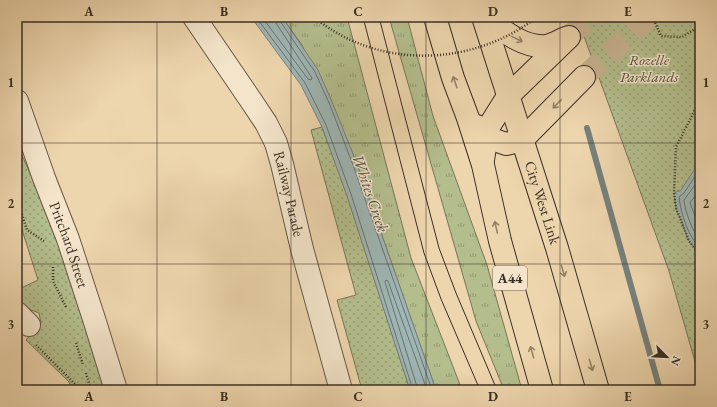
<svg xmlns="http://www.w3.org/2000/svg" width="717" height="407" font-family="'EB Garamond',serif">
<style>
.grass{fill:url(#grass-tufts);stroke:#777658}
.park{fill:url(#park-dots);stroke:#777658}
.water{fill:#9eb6b5;stroke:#76807b}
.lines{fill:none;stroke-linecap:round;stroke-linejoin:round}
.shore{stroke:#6c726c;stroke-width:1}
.stream{stroke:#76807b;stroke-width:6}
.highway-tunnel{stroke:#c9b492;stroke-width:22;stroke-dasharray:22 11;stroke-linecap:butt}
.minor-casing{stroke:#675846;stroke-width:24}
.highway-casing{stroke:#3a2f24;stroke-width:24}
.path{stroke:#3a2f24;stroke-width:2.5;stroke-dasharray:1 2;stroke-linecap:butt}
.minor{stroke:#f3e4ca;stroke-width:22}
.highway{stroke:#edd5ad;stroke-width:22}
.tram{stroke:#3a2f24;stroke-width:1}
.path-bridge{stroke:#3a2f24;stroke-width:2.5;stroke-dasharray:1 2;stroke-linecap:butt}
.oneway{stroke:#948268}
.grid{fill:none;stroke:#3a2f24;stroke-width:1;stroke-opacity:0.55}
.labels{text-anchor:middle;stroke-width:3;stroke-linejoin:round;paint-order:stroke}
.shield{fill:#f3e4ca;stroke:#726556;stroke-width:1}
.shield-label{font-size:14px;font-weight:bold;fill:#3a2f24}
.park-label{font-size:15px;font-style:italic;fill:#524c39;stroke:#f3e4ca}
.street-label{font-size:15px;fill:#3a2f24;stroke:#f3e4ca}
.water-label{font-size:16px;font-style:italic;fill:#4e4a41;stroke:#f3e4ca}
.neatline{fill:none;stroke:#3a2f24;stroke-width:1.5}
.grid-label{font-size:13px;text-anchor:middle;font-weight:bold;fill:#3a2f24}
</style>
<defs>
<pattern id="grass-tufts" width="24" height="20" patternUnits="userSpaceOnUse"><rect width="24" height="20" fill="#b4be8d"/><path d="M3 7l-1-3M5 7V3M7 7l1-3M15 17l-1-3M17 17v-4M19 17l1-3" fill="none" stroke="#939b73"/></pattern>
<pattern id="park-dots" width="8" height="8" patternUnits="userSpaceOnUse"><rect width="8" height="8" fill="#b4be8d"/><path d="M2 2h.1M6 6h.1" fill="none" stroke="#939b73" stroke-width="1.8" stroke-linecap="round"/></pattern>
</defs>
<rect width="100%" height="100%" fill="#edd5ad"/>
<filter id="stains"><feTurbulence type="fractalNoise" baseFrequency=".005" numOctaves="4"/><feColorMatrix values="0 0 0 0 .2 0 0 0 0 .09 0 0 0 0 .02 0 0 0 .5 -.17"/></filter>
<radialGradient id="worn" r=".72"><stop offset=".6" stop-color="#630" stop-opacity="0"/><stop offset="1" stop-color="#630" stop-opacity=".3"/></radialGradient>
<path class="grass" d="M282 17H347L411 258 462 390H436L357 164 302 45Z
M389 17H407L433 116 487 265 522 390H504L476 321Z"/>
<path class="park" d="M577 17H700V379L669 271Z
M322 127 347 195 410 390H362L337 300 356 295 311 130Z
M17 145C55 223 80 308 105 390H72L69 382 26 340 41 323 39 313 21 306 17 302V290L38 280 17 214Z"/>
<path class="water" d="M251 17H282L318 70 333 104 357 164 436 390H410L347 196 322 127 301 85Z
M700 161V255L689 241 676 208 674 193 681 190Z"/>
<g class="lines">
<path class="shore" d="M256 17 305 83 326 125 351 194 413 390
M262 17 308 79 311 80 312 78 310 75 276 23 274 17
M279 17 280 21 315 72 330 105 353 165 432 390
M700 169 684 193 679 197C681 215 688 235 700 249
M700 178 684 200C685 212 693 232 700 241
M700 189 690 203 700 229
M418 390 385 282 386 280 388 281 427 390"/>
<path class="stream" d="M587 128 660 390"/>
<path class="highway-tunnel" d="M569 37 589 17
M584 77 649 17"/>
<defs>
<g id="minor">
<path id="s1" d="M194 17 252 102 266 123 276 143 282 164 302 249 341 390"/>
<path id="s2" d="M17 101 44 178 68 239 95 322 116 390"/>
<path d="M17 313 29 325"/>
</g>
<g id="highway">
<path d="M435 17 453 78 468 118 483 165 500 241 542 390"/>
<path id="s3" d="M483 17 557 248 598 390"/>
<path d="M485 17C502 30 523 48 546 46 553 45 560 40 566 38"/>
<path d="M477 126 492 139 506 144 522 140 584 77"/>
<path d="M483 160 488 128 508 96 569 37"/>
</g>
</defs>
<use href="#minor" class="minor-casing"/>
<use href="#highway" class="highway-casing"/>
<path class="path" d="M654 17V20L661 36 682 37 698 27 700 21
M700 100 676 147 674 193 676 208 689 241 700 255
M17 200 27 230 44 241
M53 267V281L66 307
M76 343 83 365
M36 345 81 390
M86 373 91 390"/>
<use href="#minor" class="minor"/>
<use href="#highway" class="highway"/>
<path class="tram" d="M363 17 424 253 441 299 480 390
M379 17 439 248 456 293 497 390"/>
<path class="path-bridge" d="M314 17C378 70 473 67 537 17"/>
</g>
<defs><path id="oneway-shaft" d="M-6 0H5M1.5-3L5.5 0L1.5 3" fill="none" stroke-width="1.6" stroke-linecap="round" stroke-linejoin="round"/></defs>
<g class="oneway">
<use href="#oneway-shaft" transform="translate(517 39) rotate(26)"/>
<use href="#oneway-shaft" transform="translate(455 82) rotate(-109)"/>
<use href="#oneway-shaft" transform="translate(557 104) rotate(134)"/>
<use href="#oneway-shaft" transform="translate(496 227) rotate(-103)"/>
<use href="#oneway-shaft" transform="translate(563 271) rotate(74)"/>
<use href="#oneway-shaft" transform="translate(532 352) rotate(-106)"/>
<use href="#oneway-shaft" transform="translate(591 365) rotate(73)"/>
</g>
<path class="grid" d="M157 17V390M291 17V390M426 17V390M560 17V390M17 143H700M17 264H700"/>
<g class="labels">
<rect class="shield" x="493" y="266" width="34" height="24" rx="3"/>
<g class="shield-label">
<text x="510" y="283">A44</text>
</g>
<g class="park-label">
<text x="649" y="65">Rozelle<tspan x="649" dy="17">Parklands</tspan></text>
</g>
<g class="street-label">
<text dy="5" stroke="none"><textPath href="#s1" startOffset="203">Railway Parade</textPath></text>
<text dy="5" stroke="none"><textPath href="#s3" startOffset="195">City West Link</textPath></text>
<text dy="5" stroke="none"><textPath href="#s2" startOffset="153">Pritchard Street</textPath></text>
</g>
<g class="water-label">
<text transform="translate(371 193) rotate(71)" y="6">Whites Creek</text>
</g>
</g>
<rect width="717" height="407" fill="none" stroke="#edd5ad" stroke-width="44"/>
<g transform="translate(667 357) rotate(114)" stroke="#f3e4ca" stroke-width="3" paint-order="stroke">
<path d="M0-3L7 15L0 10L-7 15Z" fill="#3a2f24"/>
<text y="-6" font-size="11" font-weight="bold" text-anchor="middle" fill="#3a2f24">N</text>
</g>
<rect x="22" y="22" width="673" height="363" class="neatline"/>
<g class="grid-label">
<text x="89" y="16">A</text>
<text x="224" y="16">B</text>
<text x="358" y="16">C</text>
<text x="493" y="16">D</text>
<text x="628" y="16">E</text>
<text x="11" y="87">1</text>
<text x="706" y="87">1</text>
<text x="11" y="208">2</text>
<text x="706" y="208">2</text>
<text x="11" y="329">3</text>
<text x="706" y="329">3</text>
<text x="89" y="401">A</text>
<text x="224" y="401">B</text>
<text x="358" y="401">C</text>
<text x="493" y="401">D</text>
<text x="628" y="401">E</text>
</g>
<rect width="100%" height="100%" filter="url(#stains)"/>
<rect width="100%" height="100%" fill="url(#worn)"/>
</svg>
